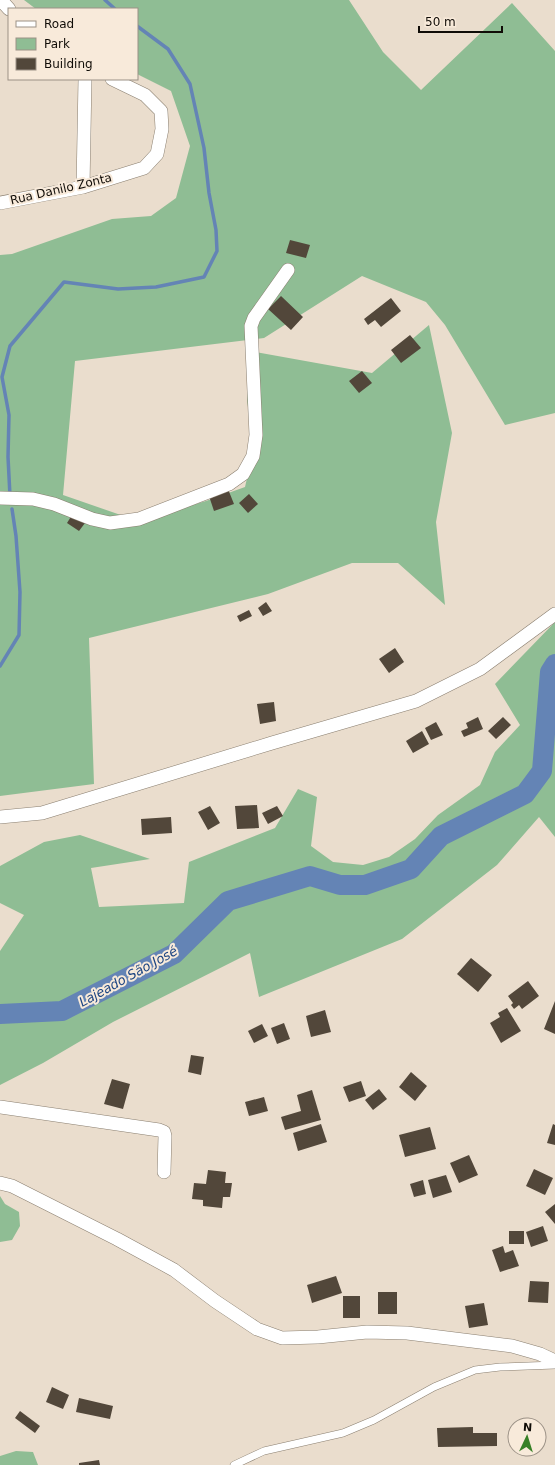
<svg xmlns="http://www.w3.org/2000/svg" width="555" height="1465" font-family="'DejaVu Sans',sans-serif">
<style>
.green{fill:#8fbd94}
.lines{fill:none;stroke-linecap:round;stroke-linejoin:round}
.stream{stroke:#6484b5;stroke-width:3.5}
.river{stroke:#6484b5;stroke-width:20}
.building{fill:#52473a}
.lane-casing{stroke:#8a7f70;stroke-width:8}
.street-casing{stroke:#8a7f70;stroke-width:14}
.lane{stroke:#fff;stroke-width:7}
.street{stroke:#fff;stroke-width:13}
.labels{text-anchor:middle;stroke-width:4;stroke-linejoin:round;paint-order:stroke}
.street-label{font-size:12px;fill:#100c07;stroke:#f8eada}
.water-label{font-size:13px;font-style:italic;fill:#1c4482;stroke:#f8eada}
</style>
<rect width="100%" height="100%" fill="#eaddcd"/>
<path class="green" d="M24 0H349L383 52 421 90 512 3 555 51V413L505 425 445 325 426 302 362 276 264 338 75 361 63 495 138 521 206 501 245 487 254 448 247 400 250 351 372 373 429 325 452 433 436 522 445 605 398 563H352L268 594 89 638 94 784 0 796V255L12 254 112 219 151 216 176 198 190 146 171 91 137 74V9H36Z
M555 622V837L539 817 497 865 402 939 259 997 250 953 113 1022 43 1063 0 1085V951L24 915 0 903V866L44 842 80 835 150 859 91 868 99 907 184 903 189 862 275 828 298 789 317 797 311 846 333 862 363 865 389 857 415 839 438 815 480 785 495 752 520 725 495 684Z
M0 1196 5 1204 19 1212 20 1226 12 1240 0 1242Z
M16 1451 33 1452 38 1465H0V1456Z"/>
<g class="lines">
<path class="stream" d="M105 0 115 9
M10 496 8 457 9 415 2 377 10 346 64 282 118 289 156 287 204 277 217 251 216 230 209 193 204 148 190 84 168 49 137 26
M0 666 19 635 20 592 16 536 12 509"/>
<path class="river" d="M0 1014 62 1011 174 954 228 901 310 876 340 885H365L411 869 441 836 525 794 542 771 550 672 555 664"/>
</g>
<path class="building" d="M290 240 310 245 306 258 286 253Z
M281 296 303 317 291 330 268 309Z
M391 298 401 311 381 327 375 320 368 325 364 319Z
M410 335 421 348 401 363 391 350Z
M362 371 372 383 359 393 349 381Z
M228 489 234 504 214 511 209 496Z
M249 494 258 504 248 513 239 503Z
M72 515 85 523 79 531 67 523Z
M266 602 272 611 263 616 258 608Z
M249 610 252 616 240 622 237 616Z
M395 648 404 662 389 673 379 659Z
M274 702 276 721 260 724 257 704Z
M478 717 483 729 464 737 461 731 468 728 466 723Z
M503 717 511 725 496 739 488 731Z
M436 722 443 735 431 740 425 728Z
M422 731 429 744 413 753 406 741Z
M257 805 259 828 237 829 235 806Z
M210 806 220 823 208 830 198 812Z
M277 806 283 816 268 824 262 813Z
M171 817 172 833 142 835 141 819Z
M471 958 492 975 478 992 457 974Z
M528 981 539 996 522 1009 519 1005 514 1009 511 1005 513 1003 508 996Z
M555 1001V1034L544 1029Z
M507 1008 521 1031 501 1043 490 1023 500 1017 498 1013Z
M325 1010 331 1032 311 1037 306 1016Z
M284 1023 290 1039 277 1044 271 1028Z
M262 1024 268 1036 254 1043 248 1031Z
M191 1055 204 1057 201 1075 188 1072Z
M411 1072 427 1086 415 1101 399 1087Z
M112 1079 130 1084 123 1109 104 1104Z
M361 1081 366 1096 349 1102 343 1087Z
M379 1089 387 1099 373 1110 365 1100Z
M312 1090 321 1120 285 1130 281 1117 301 1111 297 1095Z
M264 1097 268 1111 249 1116 245 1102Z
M321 1124 327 1142 298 1151 293 1133Z
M553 1124 555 1125V1145L547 1143Z
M430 1127 436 1149 405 1157 399 1135Z
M469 1155 478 1175 459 1183 450 1163Z
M534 1169 553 1178 545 1195 526 1186Z
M208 1170 226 1172 225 1183H232L230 1197H223L222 1208 203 1206V1200L192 1199 194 1183 206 1184Z
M446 1175 452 1192 433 1198 428 1180Z
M423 1180 426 1194 414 1197 410 1184Z
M555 1204V1224L545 1212Z
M543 1226 548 1241 531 1247 526 1232Z
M509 1231H524V1244H509Z
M503 1246 505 1253 513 1250 519 1266 500 1272 492 1250Z
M336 1276 342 1293 312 1303 307 1285Z
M530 1281 549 1282 548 1303 528 1302Z
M378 1292H397V1314H378Z
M343 1296H360V1318H343Z
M484 1303 488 1325 469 1328 465 1306Z
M52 1387 69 1395 63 1409 46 1402Z
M79 1398 113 1406 110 1419 76 1412Z
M20 1411 40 1426 35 1433 15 1418Z
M473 1427V1433H497V1446L438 1447 437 1428Z
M99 1460 100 1465H79V1463Z"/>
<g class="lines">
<defs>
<path id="lane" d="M234 1465 264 1451 343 1433 374 1420 434 1387 475 1370 500 1367 555 1365"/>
<path id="street" d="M1 0 9 9
M83 187 85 79
M0 203 83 187 144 168 157 154 162 129 161 111 145 95 112 79
M0 498 33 499 54 504 92 519 110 523 139 519 229 484 243 474 253 456 256 435 251 326 254 318 288 270
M0 817 42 813 272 743 416 701 480 669 555 614
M0 1107 159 1130 164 1132 165 1136 164 1172
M0 1183 12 1186 117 1239 174 1270 215 1301 257 1329 282 1338 318 1337 367 1332 407 1333 512 1346 540 1354 555 1361"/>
</defs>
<use href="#lane" class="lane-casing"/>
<use href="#street" class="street-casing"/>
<use href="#lane" class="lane"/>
<use href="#street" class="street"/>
</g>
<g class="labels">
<g class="street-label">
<text transform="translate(61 189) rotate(-13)" y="4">Rua Danilo Zonta</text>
</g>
<g class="water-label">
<text transform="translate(128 976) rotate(-29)" y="5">Lajeado São José</text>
</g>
</g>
<rect x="8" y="8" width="130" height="72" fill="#f8eada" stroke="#9b9186"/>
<rect x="16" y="21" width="20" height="6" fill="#ffffff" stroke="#9b9186"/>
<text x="44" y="28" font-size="12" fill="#100c07">Road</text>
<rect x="16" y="38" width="20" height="12" fill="#8fbd94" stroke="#9b9186"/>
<text x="44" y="48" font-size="12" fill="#100c07">Park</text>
<rect x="16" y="58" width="20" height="12" fill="#52473a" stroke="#9b9186"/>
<text x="44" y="68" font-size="12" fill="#100c07">Building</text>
<g transform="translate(527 1437) rotate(4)"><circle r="19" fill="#f8eada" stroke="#9b9186"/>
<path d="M0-3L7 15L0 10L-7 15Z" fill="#378026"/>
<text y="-6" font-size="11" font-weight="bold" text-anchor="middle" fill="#100c07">N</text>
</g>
<path d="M419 26v6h83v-6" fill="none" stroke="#100c07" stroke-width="2"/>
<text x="425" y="26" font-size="12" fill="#100c07" stroke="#f8eada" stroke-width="3" paint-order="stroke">50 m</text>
</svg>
